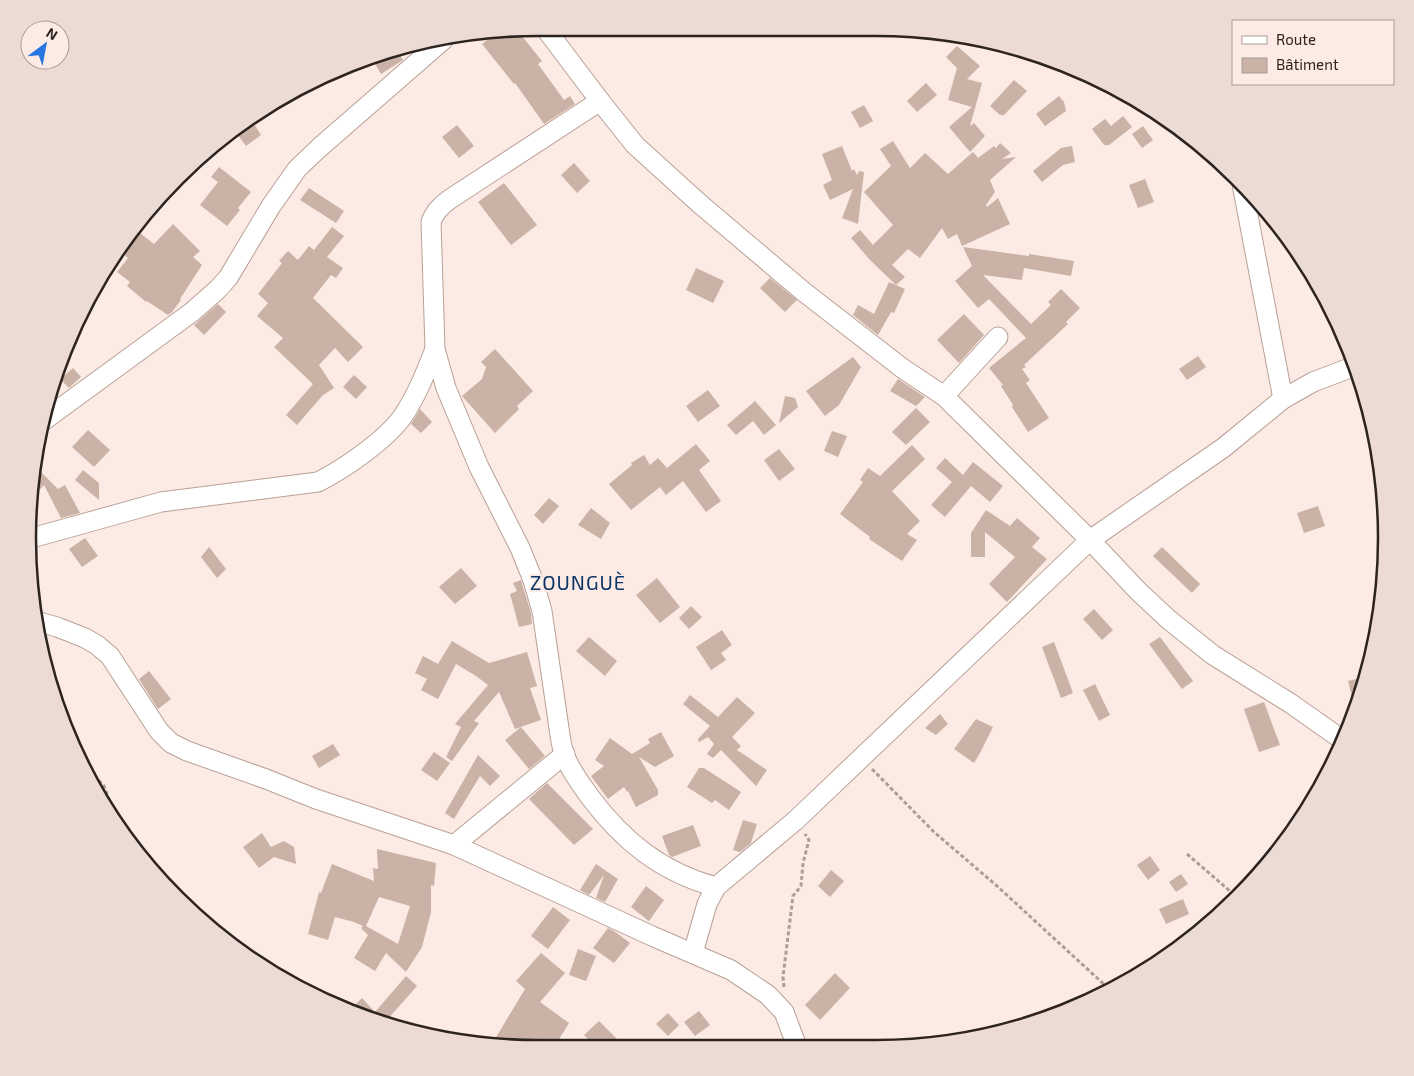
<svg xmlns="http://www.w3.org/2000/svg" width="1414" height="1076" viewBox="0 0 1414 1076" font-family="'Exo 2',sans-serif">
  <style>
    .building { fill: #cbb2a6; fill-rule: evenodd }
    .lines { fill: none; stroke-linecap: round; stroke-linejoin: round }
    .minor-casing { stroke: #b9a095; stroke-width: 21 }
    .path { stroke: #ab9e97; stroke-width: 3; stroke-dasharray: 4 2.5; stroke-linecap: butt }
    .minor { stroke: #fff; stroke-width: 19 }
    .labels { text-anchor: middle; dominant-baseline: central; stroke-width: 4.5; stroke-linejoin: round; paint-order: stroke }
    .quarter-label { font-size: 20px; letter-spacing: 1px; fill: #0d3467; stroke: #fbebe4 }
    .rim { fill: none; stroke: #2d241f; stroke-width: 2.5 }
  </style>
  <rect width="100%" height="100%" fill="#fbebe4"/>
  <g class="building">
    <path d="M517 30 542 61 538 64 564 100 570 96 575 104 544 124 515 83 514 84 482 44 496 33Z"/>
    <path d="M957 46 980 66 967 79 982 83 970 126 974 123 985 136 970 152 949 127 972 107 948 100 957 68 946 57Z"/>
    <path d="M396 49 403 60 381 74 372 59Z"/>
    <path d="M1014 80 1027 91 1004 115H1000L990 106Z"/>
    <path d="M926 83 937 95 917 112 907 101Z"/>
    <path d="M1059 96 1064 102 1066 111 1045 126 1036 114Z"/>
    <path d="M864 105 873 121 860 128 851 112Z"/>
    <path d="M1123 116 1132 127 1109 145H1104L1092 129 1105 119 1111 126Z"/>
    <path d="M254 124 261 135 246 146 238 135Z"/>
    <path d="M457 125 474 146 459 158 442 137Z"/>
    <path d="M1143 126 1153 140 1142 148 1132 134Z"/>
    <path d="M893 141 910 168 925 153 948 174 973 152 978 158 994 146 996 148 1000 143 1011 153 1002 159 1016 157 990 180 995 192 986 205 987 207 998 198 1010 224 962 246 957 234 948 239 942 228 920 258 908 249 892 265 905 277 896 285 905 289 894 313 891 312 878 335 853 315 858 305 874 314 889 282 896 285 870 260 851 238 860 230 873 245 893 225 864 192 891 166 880 149Z"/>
    <path d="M842 146 852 171 854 169 857 175 859 171 864 172 858 224 842 218 853 189 830 200 823 185 832 180 822 154Z"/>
    <path d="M1072 146 1075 162 1063 165 1042 182 1033 171 1061 148Z"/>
    <path d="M574 163 590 181 577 193 561 175Z"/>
    <path d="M219 167 251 192 238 208 240 210 227 226 200 205 218 182 211 177Z"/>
    <path d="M1145 179 1154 202 1138 208 1129 185Z"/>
    <path d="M504 183 537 225 511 245 478 202Z"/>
    <path d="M309 188 344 211 336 223 300 200Z"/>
    <path d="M173 224 200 251 193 257 202 265 180 299 181 300 172 312 168 315 147 301 146 302 127 286 130 282 117 272 128 258 120 251 136 230 154 244Z"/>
    <path d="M332 227 344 236 327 257 343 268 336 278 331 275 313 298 363 347 348 362 335 348 319 365 334 388 323 395 297 425 286 415 313 384 274 347 283 338 257 316 268 303 258 294 282 263 279 261 288 251 298 260 309 246 314 250Z"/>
    <path d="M963 247 1029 256V254L1074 261 1071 276 1024 268 1022 280 983 275 1031 324 1051 305 1048 302 1061 289 1080 308 1066 322 1068 324 1024 365 1026 367 1022 369 1030 380 1026 383 1049 418 1028 432 1012 407 1013 405 1001 386 1003 385 989 368 1026 338 989 299 978 308 955 281 972 266Z"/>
    <path d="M696 268 724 281 713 303 686 290Z"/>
    <path d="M770 278 797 300 785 312 760 288Z"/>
    <path d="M218 304 226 312 204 335 194 325Z"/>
    <path d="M964 314 984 335 959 363 937 340Z"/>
    <path d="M495 349 533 391 517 406 519 409 495 433 462 396 482 379 486 367 481 362Z"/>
    <path d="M1198 356 1206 367 1187 380 1179 369Z"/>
    <path d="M853 357 861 367 839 405 825 416 806 391Z"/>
    <path d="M73 368 81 377 69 388 60 379Z"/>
    <path d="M354 375 367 387 356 399 343 387Z"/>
    <path d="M898 379 925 397 916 406 890 391Z"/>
    <path d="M708 390 720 406 698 422 686 406Z"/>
    <path d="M785 396 795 398 798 407 779 423Z"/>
    <path d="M755 401 776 425 764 435 753 421 736 435 727 425Z"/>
    <path d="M916 408 930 422 906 445 892 432Z"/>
    <path d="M420 409 432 422 421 433 411 424Z"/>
    <path d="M88 430 110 450 94 467 72 447Z"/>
    <path d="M832 431 847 436 838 457 824 451Z"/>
    <path d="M696 444 710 461 699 470 721 501 706 512 683 481 666 495 660 487 631 510 609 484 632 465 631 463 644 455 650 465 658 458 667 468Z"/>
    <path d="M912 445 925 459 892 491 920 521 907 534 917 540 902 561 869 539 870 537 840 514 863 482 860 480 868 468 880 476Z"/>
    <path d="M779 449 795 469 779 481 764 460Z"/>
    <path d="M945 458 963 475 973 462 1003 486 990 502 971 486 945 517 931 505 952 482 936 468Z"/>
    <path d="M37 468 58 489 65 485 80 513 61 518 44 485 33 497Z"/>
    <path d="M83 470 99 483V500L75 480Z"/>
    <path d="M549 498 559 506 543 524 534 515Z"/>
    <path d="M1318 506 1325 526 1304 533 1297 513Z"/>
    <path d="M591 508 610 523 601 539 578 525Z"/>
    <path d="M986 510 1010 526 1017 518 1040 538 1032 547 1047 559 1007 602 989 584 1015 557 985 532V557H971V533Z"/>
    <path d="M85 538 98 556 82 567 69 549Z"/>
    <path d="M209 547 226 569 217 578 201 557Z"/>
    <path d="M1162 547 1200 584 1192 593 1153 556Z"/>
    <path d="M461 568 477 586 455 604 439 587Z"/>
    <path d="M657 578 680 607 660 623 636 595Z"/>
    <path d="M521 580 531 613 532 624 519 627 510 594 517 591 513 583Z"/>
    <path d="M691 606 702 617 689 629 679 618Z"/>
    <path d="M1094 609 1113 630 1102 640 1083 619Z"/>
    <path d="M722 630 732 645 721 653 726 660 711 670 696 647Z"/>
    <path d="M589 637 617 661 605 676 576 651Z"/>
    <path d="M1160 637 1193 681 1182 689 1149 644Z"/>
    <path d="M452 641 489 663 527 652 537 686 530 688 541 720 515 729 499 692 474 721 479 723 452 761 446 757 461 727 455 724 488 685 476 676 456 664 438 699 421 690 427 679 415 673 423 656 438 664Z"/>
    <path d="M1054 642 1073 693 1061 698 1042 647Z"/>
    <path d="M149 671 171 699 158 709 139 679Z"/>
    <path d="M1365 677 1361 689 1355 710 1348 681Z"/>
    <path d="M1095 684 1110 715 1099 721 1083 690Z"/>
    <path d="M690 695 718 717 737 697 755 713 732 737 741 746 737 750 767 770 756 786 721 750 713 758 707 754 714 744 708 737 710 736 699 742 698 739 710 726 683 704Z"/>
    <path d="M1264 702 1280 745 1259 752 1244 709Z"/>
    <path d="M940 714 948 724 936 735 925 728Z"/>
    <path d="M976 719 993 727 980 753 974 763 954 749Z"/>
    <path d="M521 727 545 756 529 769 505 740Z"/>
    <path d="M661 732 674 756 655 767 639 757 658 790V795L636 807 628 791 627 792 624 787 608 799 591 776 604 766 595 760 610 738 632 754 650 743 648 739Z"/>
    <path d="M333 744 340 755 319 768 312 756Z"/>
    <path d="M434 752 450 763 437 781 421 770Z"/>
    <path d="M478 755 500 776 490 786 480 776 454 819 445 813Z"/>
    <path d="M699 768H704L741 792 729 810 715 800 712 803 687 787Z"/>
    <path d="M547 783 593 829 574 845 529 799Z"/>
    <path d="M743 820 757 824 751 843 740 852 733 850Z"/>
    <path d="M693 825 701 846 672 857 669 855 662 836Z"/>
    <path d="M262 833 271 847 284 841 294 847 296 864 274 857 259 868 243 847Z"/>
    <path d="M377 849 436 863 434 886 431 885V912L422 947 406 972 386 953 375 971 354 958 368 935 361 928 363 926 354 922 335 917 328 940 308 934 319 892 321 893 332 864 374 881 373 868 378 869ZM379 897 410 906 398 944 366 926Z"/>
    <path d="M1150 856 1160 870 1148 880 1137 865Z"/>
    <path d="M596 864 618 879 605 902 596 898 604 875 589 895 580 890Z"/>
    <path d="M831 870 844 881 830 897 818 886Z"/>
    <path d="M1181 874 1188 884 1176 892 1169 882Z"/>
    <path d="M646 886 664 900 649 921 631 907Z"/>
    <path d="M1183 899 1189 914 1166 924 1159 909Z"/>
    <path d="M553 907 570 920 548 949 531 936Z"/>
    <path d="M608 928 614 931 630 943 614 963 593 948Z"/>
    <path d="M578 949 596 956 586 981 569 975Z"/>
    <path d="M541 953 565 973 540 1002 569 1023 556 1044H492L525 989 516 981Z"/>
    <path d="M835 973 850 988 820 1020 805 1005Z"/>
    <path d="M406 976 417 986 386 1021 349 1011 362 998 375 1012Z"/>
    <path d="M699 1011 710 1025 695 1036 684 1022Z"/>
    <path d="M668 1013 679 1025 668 1036 656 1024Z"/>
    <path d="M599 1021 622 1044H593L584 1035Z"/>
  </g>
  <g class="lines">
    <defs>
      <g id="minor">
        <path d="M545 28 600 101 635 145 700 204 804 292 902 368 944 396 1090 540 1138 591 1168 619 1213 655 1290 703 1344 741"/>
        <path d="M600 101 450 199C441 206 435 211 431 222L435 349 446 388 479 467 520 548 533 580 542 611 560 735C561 741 562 748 564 754 570 770 580 783 590 797 623 841 661 872 716 887"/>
        <path d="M1242 184 1283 399"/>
        <path d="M944 396 998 337"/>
        <path d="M43 421 192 312 217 290 228 278 271 206 297 169 319 148 443 40"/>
        <path d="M28 539 161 502 318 482C344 469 386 440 403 416 417 395 426 372 435 349"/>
        <path d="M39 622 57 627 85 638 97 645 110 656 159 731 171 743 187 751 266 779 316 799 454 845 652 936 731 970 768 995 784 1012 796 1044"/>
        <path d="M454 845 565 754"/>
        <path d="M693 953 707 904 716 887 796 820 1090 540 1223 448 1283 399 1313 382 1355 366"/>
      </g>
    </defs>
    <use href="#minor" class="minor-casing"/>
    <g class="path">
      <path d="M77 756 104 786 120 830"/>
      <path d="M872 769 934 832 997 886 1108 988"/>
      <path d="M1187 854 1238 898"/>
      <path d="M784 987 783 977 793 896 801 886 803 863 809 840 805 834"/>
    </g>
    <use href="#minor" class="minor"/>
  </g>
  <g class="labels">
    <g class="quarter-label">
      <text x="578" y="582">ZOUNGUÈ</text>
    </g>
  </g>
  <path d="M0 0H1414V1076H0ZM538 36H876A502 502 0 0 1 1378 538V538A502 502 0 0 1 876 1040H538A502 502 0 0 1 36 538V538A502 502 0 0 1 538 36Z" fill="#ebdbd4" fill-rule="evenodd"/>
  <path class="rim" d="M538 36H876A502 502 0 0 1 1378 538V538A502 502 0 0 1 876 1040H538A502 502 0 0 1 36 538V538A502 502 0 0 1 538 36Z"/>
  <rect x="1232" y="20" width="162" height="65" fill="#fbebe4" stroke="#a99b95"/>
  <rect x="1242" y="36" width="25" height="8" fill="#ffffff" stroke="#a99b95"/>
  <text x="1276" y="45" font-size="15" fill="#2d241f">Route</text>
  <rect x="1242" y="58" width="25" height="15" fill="#cbb2a6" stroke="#a99b95"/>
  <text x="1276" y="70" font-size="15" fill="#2d241f">Bâtiment</text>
  <g transform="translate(45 45) rotate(32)"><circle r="24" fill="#fbebe4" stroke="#a99b95"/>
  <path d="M0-4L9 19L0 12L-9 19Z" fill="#2677e2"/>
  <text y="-8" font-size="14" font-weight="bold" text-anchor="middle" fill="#2d241f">N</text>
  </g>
</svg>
